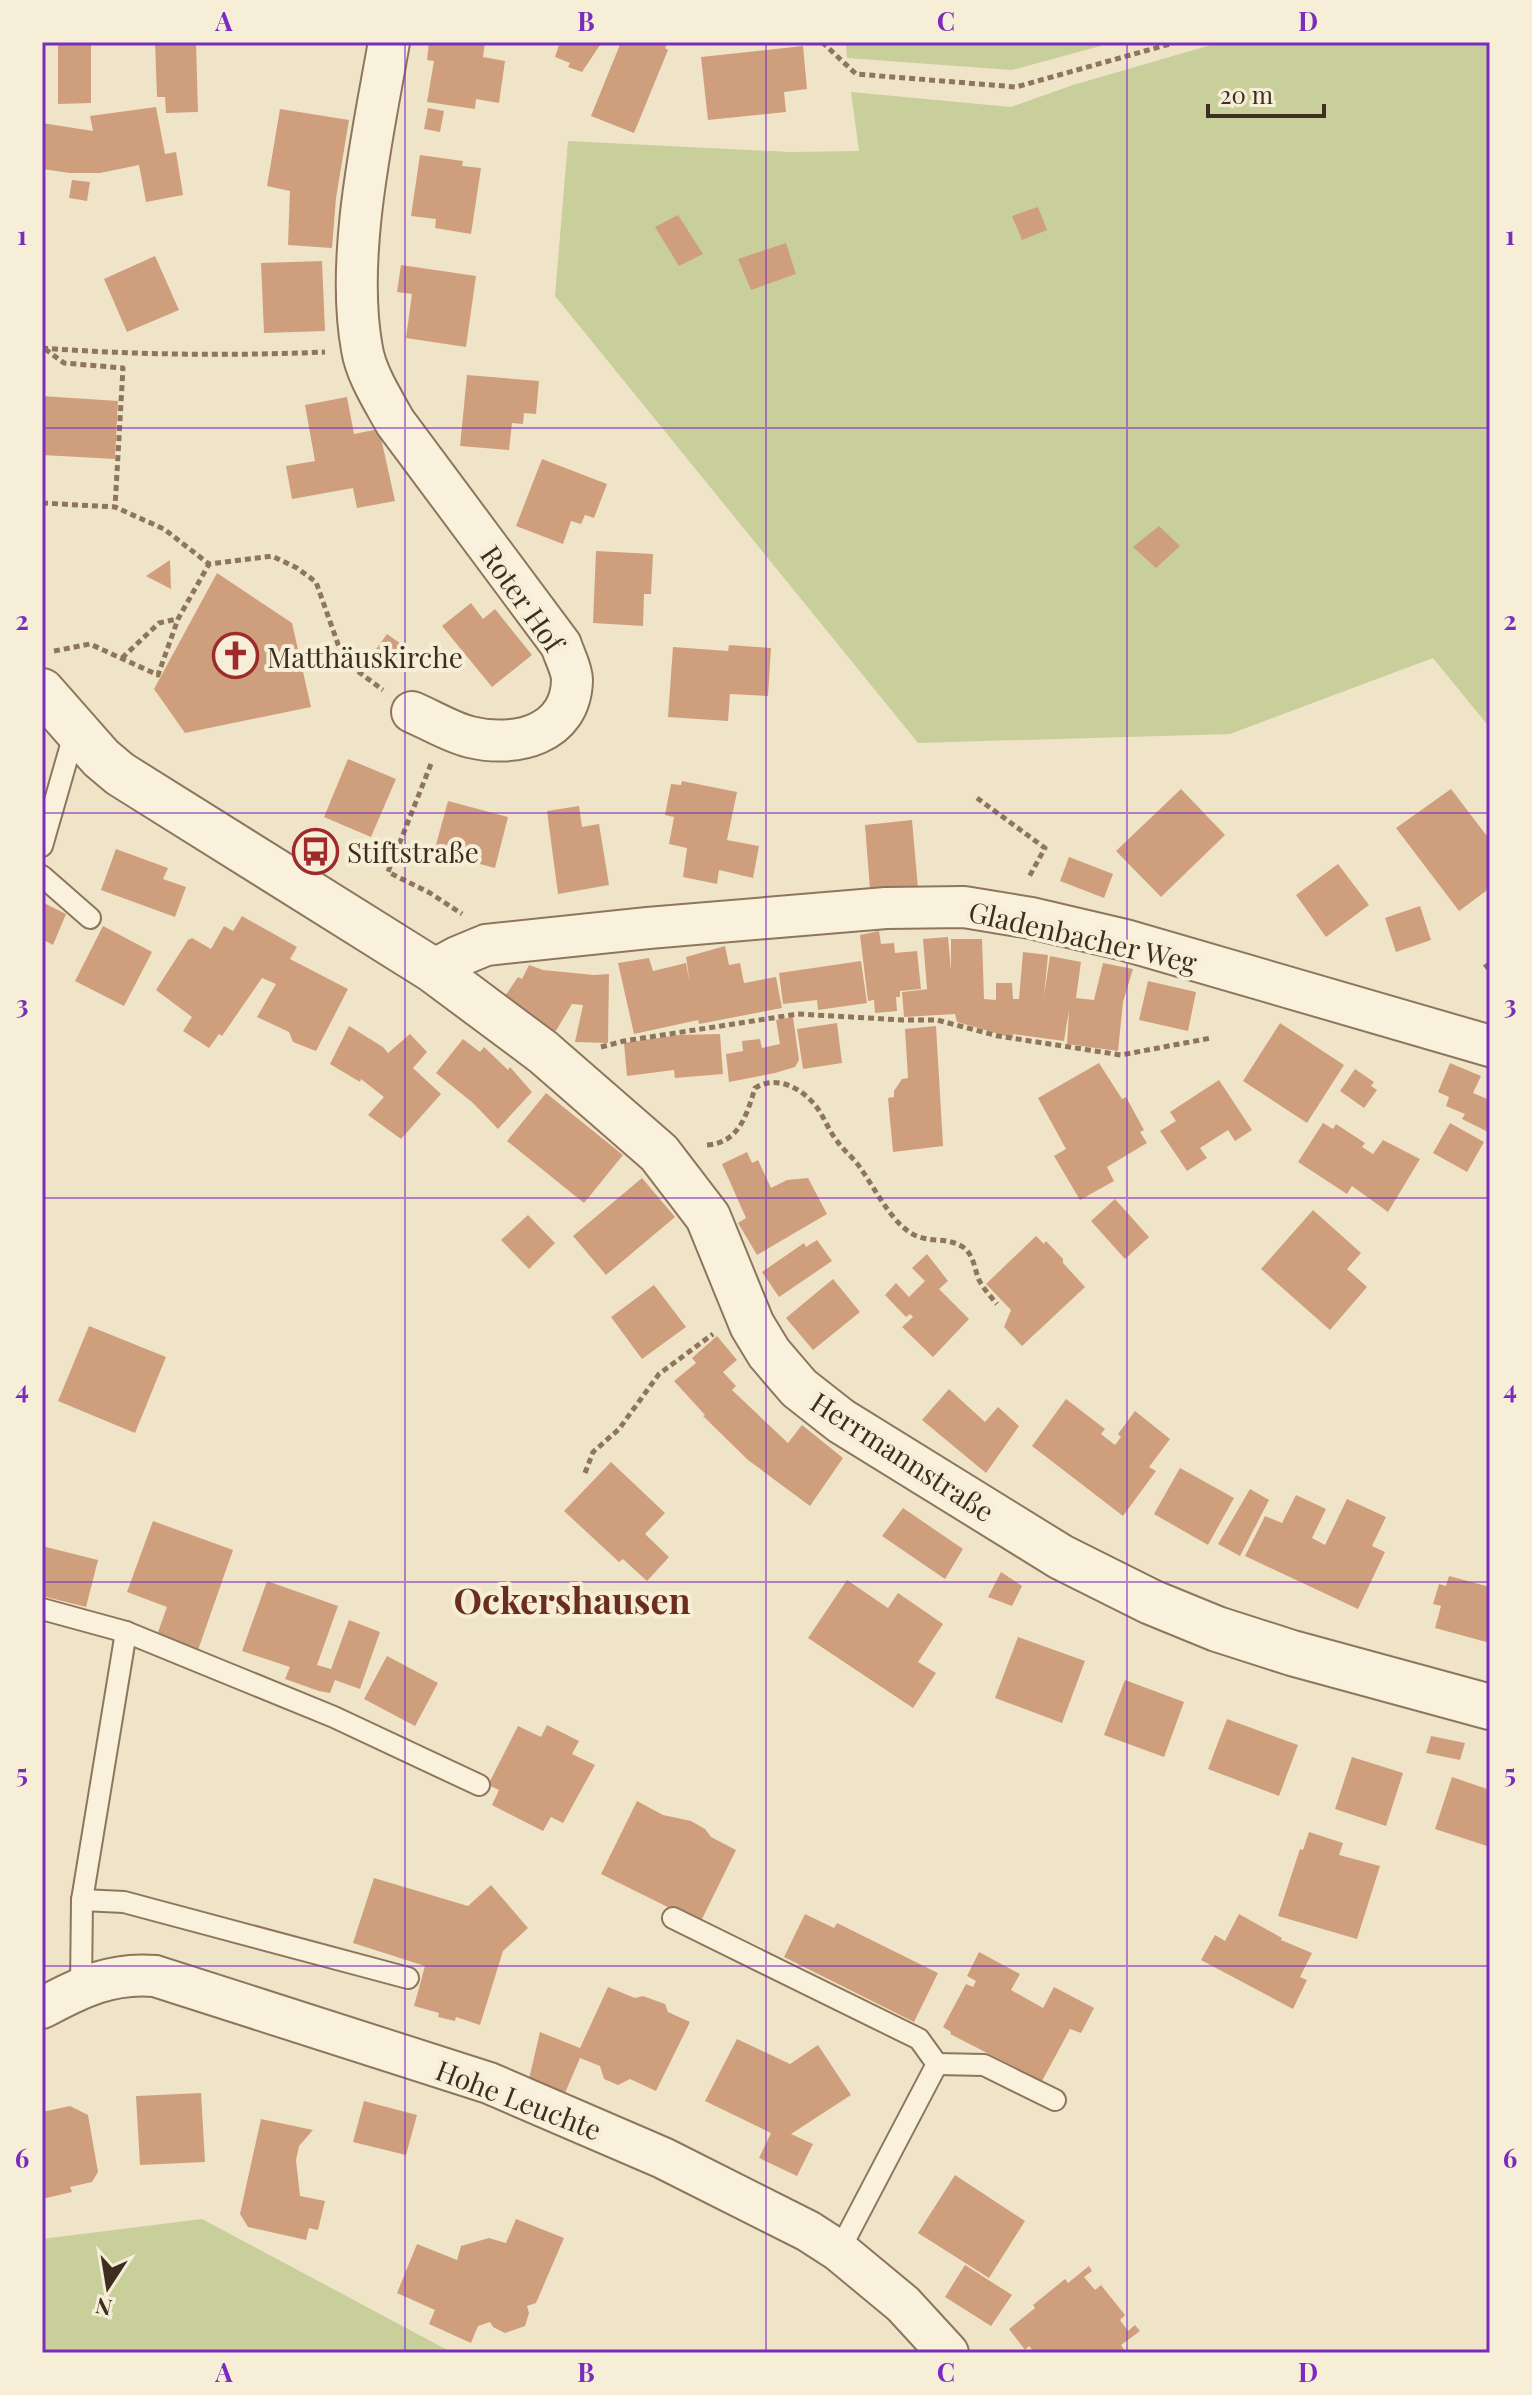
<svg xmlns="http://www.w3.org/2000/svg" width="1532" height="2395" viewBox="0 0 1532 2395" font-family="'Playfair Display',serif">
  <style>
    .green { fill: #c9cf9b }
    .building { fill: #cf9f7d }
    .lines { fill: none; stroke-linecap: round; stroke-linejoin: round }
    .service-casing { stroke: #8d765c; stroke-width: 24 }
    .minor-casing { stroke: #8d765c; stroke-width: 44 }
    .tertiary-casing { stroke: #8d765c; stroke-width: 48 }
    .path { stroke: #8d765c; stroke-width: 5; stroke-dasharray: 6 4; stroke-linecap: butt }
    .service { stroke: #faf1dc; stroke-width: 20 }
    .minor { stroke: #faf1dc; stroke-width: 40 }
    .tertiary { stroke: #faf1dc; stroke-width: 44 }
    .grid { fill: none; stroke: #7b2cbf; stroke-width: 2; stroke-opacity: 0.55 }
    .labels { text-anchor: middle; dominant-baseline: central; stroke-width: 8; stroke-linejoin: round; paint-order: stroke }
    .street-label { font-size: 28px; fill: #3d2e20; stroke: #f7eed8 }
    .poi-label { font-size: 28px; fill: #3d2e20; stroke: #f7eed8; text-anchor: start }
    .district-label { font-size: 36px; font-weight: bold; fill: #6b2e1e; stroke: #f7eed8 }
    .neatline { fill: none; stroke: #7b2cbf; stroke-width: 3 }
    .grid-label { font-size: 26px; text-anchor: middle; font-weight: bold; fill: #7b2cbf }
  </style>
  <rect width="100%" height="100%" fill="#f0e4c8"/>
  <g class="green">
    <path d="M850 42H1115L1012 70 847 58 846 45Z"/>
    <path d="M1221 42H1490V728L1433 658 1230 734 918 743 555 296 568 141 790 152 859 151 851 92 1011 107 1073 85Z"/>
    <path d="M202 2219 453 2353H42V2239Z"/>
  </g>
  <g class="building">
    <path d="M58 42H91V103L58 104Z"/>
    <path d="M155 42H196L198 112 166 113 165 97H157Z"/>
    <path d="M429 42H485L483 57 505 61 499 103 476 99 475 109 427 102 434 61 427 60Z"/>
    <path d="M560 42H602L582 72 568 67 570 63 555 57Z"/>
    <path d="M621 42H668L665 48 668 50 634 133 591 116Z"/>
    <path d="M803 46 807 89 784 92 786 112 708 120 701 57Z"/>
    <path d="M156 107 165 154 176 152 183 195 146 202 139 165 100 173H70L42 169V123L93 131 90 116Z"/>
    <path d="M428 108 444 111 440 132 424 129Z"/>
    <path d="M280 109 349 120 336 198 332 248 288 245 290 191 267 186Z"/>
    <path d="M420 155 463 161 462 166 481 168 471 234 435 228 436 219 411 216Z"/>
    <path d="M72 180 90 182 87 201 69 198Z"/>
    <path d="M1038 207 1047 230 1022 240 1012 216Z"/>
    <path d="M678 215 703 254 679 266 655 227Z"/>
    <path d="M786 243 796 274 751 290 738 259Z"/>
    <path d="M155 256 179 310 127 332 104 279Z"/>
    <path d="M322 261 325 331 264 333 261 263Z"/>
    <path d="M401 265 476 276 466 347 406 338 412 294 397 292Z"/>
    <path d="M467 375 539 381 536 414 524 413 523 424 512 423 509 450 460 446Z"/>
    <path d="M42 396 118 401 115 459 42 455Z"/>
    <path d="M347 397 354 434 379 429 395 501 357 508 353 488 292 499 286 466 315 461 305 405Z"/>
    <path d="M542 459 607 484 594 518 585 515 581 524 571 521 563 544 516 526Z"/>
    <path d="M1159 526 1180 546 1156 568 1133 547Z"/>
    <path d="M596 551 653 554 651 594H644L643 626 593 623Z"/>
    <path d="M170 560 171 589 146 576Z"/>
    <path d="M217 573 292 623 311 707 185 733 154 689Z"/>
    <path d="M471 603 483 619 495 609 532 655 492 687 442 626Z"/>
    <path d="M387 634 414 653 402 672 374 652Z"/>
    <path d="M729 645 771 648 768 696 730 694 728 721 668 717 673 647 728 651Z"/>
    <path d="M348 759 396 779 371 837 324 817Z"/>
    <path d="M682 781 737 792 727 840 759 846 753 878 719 870 717 884 683 877 687 848 669 844 674 817 665 815 671 784 681 785Z"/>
    <path d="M1181 789 1225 835 1161 897 1116 851Z"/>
    <path d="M1451 789 1490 840V888L1459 911 1396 828Z"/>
    <path d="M448 801 508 817 495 868 434 852Z"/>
    <path d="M579 806 582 827 599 824 609 885 558 894 547 811Z"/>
    <path d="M912 820 919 900 871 903 865 825Z"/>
    <path d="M116 849 168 868 163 879 186 887 175 917 101 890Z"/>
    <path d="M1069 857 1113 874 1104 898 1060 881Z"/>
    <path d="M1338 864 1369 905 1326 937 1296 895Z"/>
    <path d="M42 902 66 914 53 945 42 939Z"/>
    <path d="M1420 906 1431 940 1396 952 1385 918Z"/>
    <path d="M242 916 297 947 290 959 348 989 316 1051 293 1042 289 1032 257 1017 276 984 262 978 222 1036 219 1034 209 1048 183 1031 192 1017 156 990 188 940 192 938 211 949 224 926 233 931Z"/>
    <path d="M103 926 152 952 124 1006 75 981Z"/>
    <path d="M879 931 881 944 894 943 895 953 917 951 921 989 900 991V997H896L897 1011 875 1013 874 1000 868 1001 860 935Z"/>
    <path d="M948 937 951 971V939H982L984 999 996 1000V983H1012L1013 999H1019L1023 952 1048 955 1044 996 1050 956 1081 962 1076 998 1094 1000 1103 963 1133 969 1123 1002 1118 1051 1067 1044 1069 1010 1064 1041 1013 1034V1038L957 1022 955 1014 904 1017 902 992 929 989H927L923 939Z"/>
    <path d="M725 946 729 965 740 963 744 983 776 977 782 1008 699 1024 698 1020 634 1034 618 963 649 958 653 971 686 963 690 983 686 957Z"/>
    <path d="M861 961 867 1003 818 1010 817 1000 783 1004 779 973Z"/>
    <path d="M529 965 543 970 594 975 609 974 608 1043 575 1042 583 1005 572 1004 554 1034 503 999 518 977 522 979Z"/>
    <path d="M1148 981 1196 992 1188 1031 1139 1020Z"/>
    <path d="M793 1017 799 1060 795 1067 775 1073 729 1082 726 1054 743 1051 742 1041 760 1039 762 1048 780 1044 776 1020Z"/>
    <path d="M837 1023 842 1063 803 1069 797 1029Z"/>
    <path d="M1280 1023 1344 1065 1307 1123 1243 1081Z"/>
    <path d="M349 1026 383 1047 388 1053 410 1034 427 1052 413 1068 441 1094 401 1139 368 1115 384 1097 361 1079 360 1082 330 1064Z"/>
    <path d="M936 1026 943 1146 893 1152 888 1098 894 1097V1091L902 1079 908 1078 905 1029Z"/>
    <path d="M720 1034 723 1074 675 1078 674 1070 627 1076 624 1043 679 1035Z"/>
    <path d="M463 1039 480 1052 484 1047 508 1070 510 1067 532 1092 498 1129 473 1103 436 1073Z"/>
    <path d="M1099 1063 1122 1099 1126 1097 1144 1130 1140 1132 1147 1143 1107 1167 1114 1181 1080 1200 1054 1156 1066 1149 1038 1098Z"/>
    <path d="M1450 1063 1481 1076 1473 1093 1490 1100V1133L1462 1119 1465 1114 1446 1106 1449 1097 1438 1092Z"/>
    <path d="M1355 1069 1374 1082 1371 1086 1377 1090 1364 1108 1340 1091Z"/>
    <path d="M1219 1080 1252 1130 1235 1141 1228 1130 1200 1148 1207 1158 1187 1171 1160 1131 1176 1121 1170 1112Z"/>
    <path d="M546 1093 623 1155 584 1203 507 1141Z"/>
    <path d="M1323 1123 1333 1129 1336 1124 1365 1143 1362 1147 1373 1154 1383 1140 1420 1159 1388 1212 1352 1186 1347 1194 1298 1162Z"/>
    <path d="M1450 1123 1484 1142 1467 1172 1433 1153Z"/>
    <path d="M747 1152 752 1163 758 1160 771 1188 787 1180 808 1178 827 1214 757 1255 738 1223 746 1218 722 1164Z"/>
    <path d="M642 1178 675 1217 606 1275 573 1236Z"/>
    <path d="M1115 1199 1149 1237 1125 1259 1091 1221Z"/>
    <path d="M1313 1210 1361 1253 1347 1269 1367 1287 1330 1330 1261 1269Z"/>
    <path d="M528 1215 555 1243 529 1269 501 1240Z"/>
    <path d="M1036 1236 1044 1244 1046 1241 1063 1259V1263L1085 1287 1022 1346 1004 1327 1011 1310 986 1284Z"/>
    <path d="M817 1240 832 1261 779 1297 762 1272 804 1243 806 1247Z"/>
    <path d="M927 1254 948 1281 939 1289 969 1319 933 1357 902 1327 913 1317 910 1314 906 1317 885 1295 896 1283 909 1297 925 1281 912 1268Z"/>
    <path d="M833 1279 860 1312 813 1350 786 1318Z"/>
    <path d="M654 1285 686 1327 642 1359 611 1317Z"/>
    <path d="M89 1326 166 1357 135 1433 58 1401Z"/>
    <path d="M717 1336 737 1360 723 1372 736 1386 732 1390 788 1443 802 1425 843 1458 810 1506 748 1460 703 1416 705 1415 674 1381 696 1363 692 1358Z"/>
    <path d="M949 1389 985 1422 998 1407 1019 1426 986 1473 922 1420Z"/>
    <path d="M1066 1399 1105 1429 1101 1434 1115 1445 1121 1437 1118 1434 1135 1411 1170 1439 1149 1467 1156 1471 1123 1516 1032 1446Z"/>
    <path d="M611 1462 665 1513 645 1534 669 1557 647 1581 623 1559 619 1562 564 1511Z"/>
    <path d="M1180 1468 1234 1498 1208 1545 1154 1514Z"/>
    <path d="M1250 1489 1269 1500 1240 1556 1218 1544Z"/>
    <path d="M1296 1495 1326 1509 1312 1538 1325 1545 1347 1499 1386 1517 1372 1546 1385 1552 1358 1609 1245 1556 1265 1516 1282 1523Z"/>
    <path d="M903 1508 963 1549 945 1579 882 1536Z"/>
    <path d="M153 1521 233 1550 198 1650 157 1635 167 1607 127 1592Z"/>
    <path d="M42 1546 98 1560 86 1607 42 1596Z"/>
    <path d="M1001 1572 1022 1586 1012 1606 988 1597Z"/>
    <path d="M1449 1576 1490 1587V1643L1435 1628 1441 1606 1433 1604 1439 1584 1446 1586Z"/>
    <path d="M847 1580 888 1608 898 1593 943 1624 918 1662 936 1673 913 1708 808 1638Z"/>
    <path d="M267 1581 338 1606 317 1665 331 1669 349 1620 380 1632 360 1689 335 1680 330 1693 319 1691 285 1679 290 1667 242 1651Z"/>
    <path d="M1018 1637 1085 1661 1062 1723 995 1698Z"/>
    <path d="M387 1656 438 1683 415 1726 364 1699Z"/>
    <path d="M1125 1680 1184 1702 1164 1757 1104 1735Z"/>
    <path d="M1227 1719 1298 1745 1279 1796 1208 1769Z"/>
    <path d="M547 1725 579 1741 572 1754 595 1765 563 1823 551 1817 543 1831 492 1805 499 1790 488 1785 518 1726 541 1737Z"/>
    <path d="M1431 1736 1465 1743 1460 1760 1426 1753Z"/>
    <path d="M1352 1757 1403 1773 1386 1826 1335 1809Z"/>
    <path d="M1452 1777 1490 1790V1835L1487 1846 1435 1829Z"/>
    <path d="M637 1801 663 1815 691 1821 705 1829 711 1837 736 1850 700 1923 601 1874Z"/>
    <path d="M1309 1832 1343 1843 1339 1855 1380 1866 1357 1939 1278 1916 1300 1849 1303 1850Z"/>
    <path d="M374 1878 468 1906 491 1885 528 1928 503 1951 480 2025 456 2017 455 2021 438 2017 439 2013 414 2006 425 1966 353 1943Z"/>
    <path d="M805 1914 834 1928 837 1923 938 1973 914 2022 784 1957Z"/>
    <path d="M1239 1914 1282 1938 1281 1940 1312 1953 1300 1977 1307 1980 1293 2009 1201 1960 1215 1935 1225 1941Z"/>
    <path d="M979 1952 1020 1974 1011 1990 1043 2008 1054 1987 1094 2008 1081 2033 1070 2029 1042 2081 950 2034 951 2032 943 2027 966 1984 973 1987 976 1981 967 1976Z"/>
    <path d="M608 1987 635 1998 643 1996 665 2004 668 2012 690 2022 656 2091 630 2079 618 2085 604 2079 600 2066 580 2058 565 2093 529 2079 540 2032 580 2048Z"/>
    <path d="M737 2039 790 2064 818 2045 851 2095 791 2134 813 2144 797 2176 759 2158 771 2133 705 2101Z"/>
    <path d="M201 2093 205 2162 140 2165 136 2096Z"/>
    <path d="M364 2101 417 2115 406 2155 353 2142Z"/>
    <path d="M70 2106 88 2115 98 2172 92 2182 70 2187 72 2192 42 2199V2112Z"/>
    <path d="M261 2119 313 2130 299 2146 296 2160 300 2196 325 2201 318 2230 309 2228 306 2240 248 2227 240 2214Z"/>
    <path d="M955 2175 1025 2221 989 2278 918 2233Z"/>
    <path d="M516 2219 564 2238 536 2303 527 2306 529 2313 525 2326 505 2333 493 2327 490 2322 478 2326 471 2343 429 2324 435 2310 397 2293 417 2244 457 2260 461 2246 489 2238 506 2243Z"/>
    <path d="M965 2265 1012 2295 991 2326 945 2297Z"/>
    <path d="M1089 2266 1092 2271 1084 2277 1095 2290 1101 2285 1125 2315 1120 2320 1128 2331 1135 2325 1140 2331 1121 2345 1125 2351 1035 2353 1029 2346 1025 2350 1009 2329 1035 2308 1033 2305 1065 2279 1068 2283Z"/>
  </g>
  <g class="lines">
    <defs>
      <g id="service">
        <path d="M42 846 75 731"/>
        <path d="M42 876 90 918"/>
        <path d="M42 1609 126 1632"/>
        <path d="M82 1900 124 1902 408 1978"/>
        <path d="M673 1918 919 2039 937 2064 839 2251"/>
        <path d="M81 1987 82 1900 126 1632 334 1717 479 1785"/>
        <path d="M937 2064 984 2065 1055 2100"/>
      </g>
      <g id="minor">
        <path d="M389 42C373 134 345 257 362 349 366 374 383 400 395 422L561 645C564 655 572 669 572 680 571 735 515 748 470 737 450 732 431 720 412 712"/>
        <path d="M433 970 457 957 486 945 648 928 886 908 964 907 1031 918 1125 940 1490 1046"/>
        <path d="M42 2008C79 1988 111 1972 155 1976L489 2083 663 2158 808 2231 839 2251 903 2304 948 2353"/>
      </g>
      <path id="tertiary" d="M42 691 101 758 120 774 433 970 543 1052 659 1153 708 1217 752 1325 769 1353 799 1388 841 1421 1061 1557 1151 1602 1217 1629 1292 1653 1490 1707"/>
    </defs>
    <use href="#service" class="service-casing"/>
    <use href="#minor" class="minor-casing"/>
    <use href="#tertiary" class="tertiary-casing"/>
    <g class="path">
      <path d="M822 42 856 74 1016 87 1177 42"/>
      <path d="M42 348C136 355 230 356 325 352"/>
      <path d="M45 349 64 363 123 368 115 507"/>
      <path d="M42 503 115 507 164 529 209 564 272 556 297 568 316 582 344 661 383 690"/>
      <path d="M54 651 90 644 158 675 178 619 209 564"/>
      <path d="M122 658 159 623 177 619"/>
      <path d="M431 764 388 872 430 893 462 914"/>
      <path d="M977 798 1045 848 1029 877"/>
      <path d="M1485 964 1490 971"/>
      <path d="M601 1047 624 1041 798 1014 903 1020H937L998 1036 1121 1055 1211 1038"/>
      <path d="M707 1145C740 1143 747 1113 755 1088 777 1074 804 1089 818 1109 825 1119 829 1131 837 1141 844 1151 855 1159 861 1169 873 1186 882 1204 896 1220 922 1250 941 1233 963 1247 974 1255 974 1268 979 1280 983 1288 991 1297 997 1304"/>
      <path d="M585 1473 593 1452 619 1429 659 1374 713 1334"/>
    </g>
    <use href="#service" class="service"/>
    <use href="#minor" class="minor"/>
    <use href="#tertiary" class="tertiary"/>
  </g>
  <path class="grid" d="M405 42V2353M766 42V2353M1127 42V2353M42 428H1490M42 813H1490M42 1198H1490M42 1582H1490M42 1966H1490"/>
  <defs>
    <symbol id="church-ring" viewBox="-11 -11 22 22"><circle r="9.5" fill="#f7eed8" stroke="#9e2a2b" stroke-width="1.5"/><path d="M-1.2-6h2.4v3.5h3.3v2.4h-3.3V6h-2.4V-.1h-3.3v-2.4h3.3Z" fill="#9e2a2b"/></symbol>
    <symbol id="bus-ring" viewBox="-11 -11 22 22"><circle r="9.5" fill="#f7eed8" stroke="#9e2a2b" stroke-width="1.5"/><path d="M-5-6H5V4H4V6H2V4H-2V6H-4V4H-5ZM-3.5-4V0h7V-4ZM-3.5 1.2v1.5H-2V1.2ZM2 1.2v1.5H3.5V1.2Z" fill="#9e2a2b"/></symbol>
  </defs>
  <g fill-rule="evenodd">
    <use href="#church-ring" x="210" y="630" width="51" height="51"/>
    <use href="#bus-ring" x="290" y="826" width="51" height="51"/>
  </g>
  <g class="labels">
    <g class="street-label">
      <text transform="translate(523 598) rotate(55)">Roter Hof</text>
      <text transform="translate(1083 936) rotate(13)">Gladenbacher Weg</text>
      <text transform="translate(903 1456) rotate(33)">Herrmannstraße</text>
      <text transform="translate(519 2099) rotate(21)">Hohe Leuchte</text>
    </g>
    <g class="poi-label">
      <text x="267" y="656">Matthäuskirche</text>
      <text x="347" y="851">Stiftstraße</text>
    </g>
    <g class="district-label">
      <text x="572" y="1599">Ockershausen</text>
    </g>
  </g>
  <rect width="1532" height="2395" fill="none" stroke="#f7eed8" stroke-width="88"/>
  <g transform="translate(108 2287) rotate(192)" stroke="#f7eed8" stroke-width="6" paint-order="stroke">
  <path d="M0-6L14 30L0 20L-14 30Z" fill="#3d2e20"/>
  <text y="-12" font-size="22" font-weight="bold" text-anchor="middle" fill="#3d2e20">N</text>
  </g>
  <path d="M1208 104v12h116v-12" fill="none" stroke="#3d2e20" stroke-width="4"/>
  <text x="1220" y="104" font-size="24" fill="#3d2e20" stroke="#f7eed8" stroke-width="6" paint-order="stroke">20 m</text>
  <rect x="44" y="44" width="1444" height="2307" class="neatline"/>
  <g class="grid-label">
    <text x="224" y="31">A</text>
    <text x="586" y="31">B</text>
    <text x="946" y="31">C</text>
    <text x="1308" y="31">D</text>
    <text x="22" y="245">1</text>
    <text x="1510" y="245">1</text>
    <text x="22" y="630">2</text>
    <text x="1510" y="630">2</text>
    <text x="22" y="1014">3</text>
    <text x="1510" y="1014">3</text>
    <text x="22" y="1399">4</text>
    <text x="1510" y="1399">4</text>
    <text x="22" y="1783">5</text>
    <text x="1510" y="1783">5</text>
    <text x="22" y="2168">6</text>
    <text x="1510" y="2168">6</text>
    <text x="224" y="2382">A</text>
    <text x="586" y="2382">B</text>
    <text x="946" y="2382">C</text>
    <text x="1308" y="2382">D</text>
  </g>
</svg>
